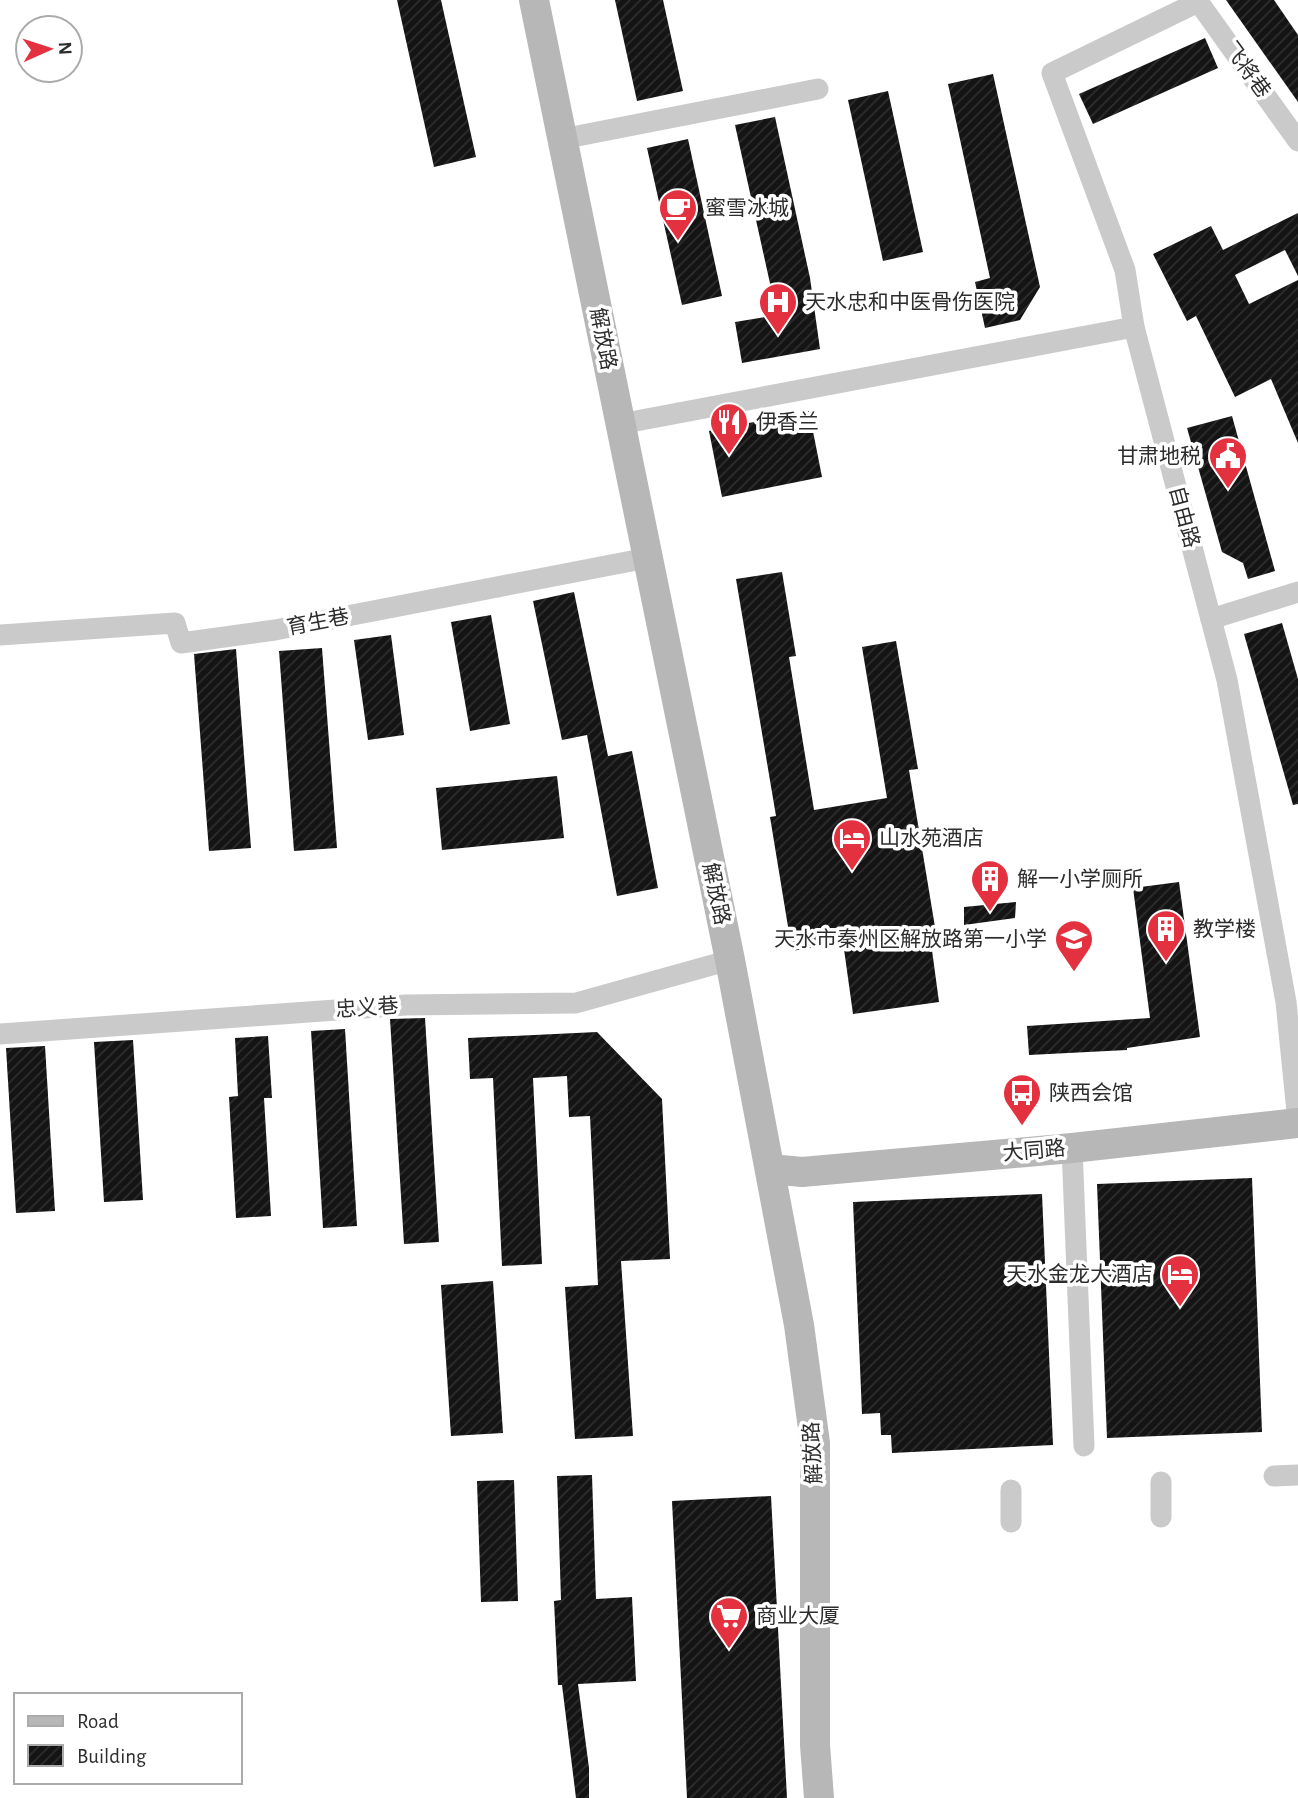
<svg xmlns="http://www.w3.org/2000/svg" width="1298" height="1798" viewBox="0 0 1298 1798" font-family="'Alegreya Sans','Noto Sans SC',sans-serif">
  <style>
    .building { fill: url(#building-hatch) }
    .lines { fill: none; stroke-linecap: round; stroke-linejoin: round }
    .street { stroke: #cacaca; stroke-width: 21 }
    .secondary { stroke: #b7b7b7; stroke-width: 30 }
    .labels { text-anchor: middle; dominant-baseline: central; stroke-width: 7; stroke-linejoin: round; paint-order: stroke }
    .street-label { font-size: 21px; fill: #2d2d2d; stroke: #fff }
    .poi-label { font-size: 21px; fill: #2d2d2d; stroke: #fff; text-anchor: start }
  </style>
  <defs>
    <pattern id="building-hatch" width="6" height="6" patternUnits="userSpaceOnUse" patternTransform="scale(1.75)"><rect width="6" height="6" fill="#141414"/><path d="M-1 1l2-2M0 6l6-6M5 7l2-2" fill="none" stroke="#2e2e2e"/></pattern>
  </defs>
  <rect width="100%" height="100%" fill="#fff"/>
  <g class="building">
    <path d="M397 0H441L476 157 434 167Z"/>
    <path d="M615 0H663L683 91 637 101Z"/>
    <path d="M1226 0H1274L1298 35V102Z"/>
    <path d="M1205 38 1218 68 1093 124 1079 94Z"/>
    <path d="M993 74 1040 287 1020 320 985 328 975 282 990 278 948 84Z"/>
    <path d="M888 91 923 252 883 261 848 100Z"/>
    <path d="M775 117 810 278 820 349 742 363 735 322 777 315 735 125Z"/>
    <path d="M688 139 722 296 682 305 647 148Z"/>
    <path d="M1298 213V276L1285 250 1235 275 1249 304 1298 280V443L1271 379 1235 397 1196 316 1187 321 1153 254 1211 226 1223 250Z"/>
    <path d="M809 411 822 477 722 497 709 431Z"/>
    <path d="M1232 416 1275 571 1248 579 1243 563 1222 552 1187 428Z"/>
    <path d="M782 572 796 656 789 657 814 810 887 798 862 647 896 641 918 769 909 770 935 927 929 928 939 1002 853 1014 843 942 792 951 770 817 776 816 736 579Z"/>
    <path d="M574 592 608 756 632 751 658 888 617 896 587 735 562 740 533 601Z"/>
    <path d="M491 615 510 724 470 731 451 622Z"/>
    <path d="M1282 623 1298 679V804L1293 805 1244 634Z"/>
    <path d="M391 635 404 735 368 740 354 640Z"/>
    <path d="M322 648 337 848 294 851 279 651Z"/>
    <path d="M236 649 251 848 209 851 194 654Z"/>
    <path d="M557 776 564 838 442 850 436 788Z"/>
    <path d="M1179 882 1200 1037 1127 1048V1050L1029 1055 1027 1026 1150 1018 1133 888Z"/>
    <path d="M1016 902 1015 918 964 925V907Z"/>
    <path d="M425 1018 439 1242 404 1244 390 1019Z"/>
    <path d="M345 1029 357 1226 323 1228 311 1031Z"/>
    <path d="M597 1032 662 1099 670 1259 621 1261 633 1436 575 1439 565 1287 598 1285 590 1116 569 1117 567 1076 533 1078 542 1264 502 1266 493 1078 470 1079 468 1038Z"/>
    <path d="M268 1036 272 1098H264L271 1216 236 1218 229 1097 238 1096 235 1038Z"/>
    <path d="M133 1040 143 1200 104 1202 94 1042Z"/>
    <path d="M45 1046 55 1211 16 1213 6 1048Z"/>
    <path d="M1252 1178 1262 1432 1107 1438 1097 1184Z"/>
    <path d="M1042 1194 1053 1445 892 1453 891 1435H881L880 1413 862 1414 853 1202Z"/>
    <path d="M493 1281 503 1433 451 1436 441 1285Z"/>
    <path d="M592 1475 596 1599 632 1597 636 1681 578 1684 589 1768V1798H576L562 1685H558L554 1601 561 1600 557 1476Z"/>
    <path d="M514 1480 518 1601 481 1602 477 1481Z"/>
    <path d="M771 1496 787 1798H687L672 1501Z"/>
  </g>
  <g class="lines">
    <g class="street">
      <path d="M1197 0 1298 141"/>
      <path d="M1198 2 1052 73 1125 270 1134 327 1227 680 1286 1002 1298 1122"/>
      <path d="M562 139 818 89"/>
      <path d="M620 424 1134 327"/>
      <path d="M1211 619 1298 592"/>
      <path d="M0 635 175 623 181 643 275 630 647 558"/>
      <path d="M0 1034 406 1005 576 1003 730 960"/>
      <path d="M1072 1148 1084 1446"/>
      <path d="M1274 1476 1298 1475"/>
      <path d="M1161 1482V1517"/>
      <path d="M1011 1522V1490"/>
    </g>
    <g class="secondary">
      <path d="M534 0 730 960 799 1325 815 1443V1745L819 1798"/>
      <path d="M770 1169 802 1172 1072 1148 1298 1123"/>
    </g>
  </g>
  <defs>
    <symbol id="cafe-pin" viewBox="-11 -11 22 30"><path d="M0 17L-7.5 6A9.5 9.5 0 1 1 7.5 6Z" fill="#e33140" stroke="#fff"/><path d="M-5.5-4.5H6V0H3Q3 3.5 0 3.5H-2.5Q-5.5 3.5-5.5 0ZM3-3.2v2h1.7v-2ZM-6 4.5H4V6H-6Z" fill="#fff"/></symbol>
    <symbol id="hospital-pin" viewBox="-11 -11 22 30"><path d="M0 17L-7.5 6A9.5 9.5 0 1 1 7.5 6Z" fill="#e33140" stroke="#fff"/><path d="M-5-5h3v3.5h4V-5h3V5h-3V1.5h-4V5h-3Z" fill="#fff"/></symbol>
    <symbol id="restaurant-pin" viewBox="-11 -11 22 30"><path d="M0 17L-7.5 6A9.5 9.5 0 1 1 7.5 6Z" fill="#e33140" stroke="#fff"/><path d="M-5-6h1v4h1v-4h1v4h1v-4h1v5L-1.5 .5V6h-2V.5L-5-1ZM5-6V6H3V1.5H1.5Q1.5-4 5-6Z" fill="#fff"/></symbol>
    <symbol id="civic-pin" viewBox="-11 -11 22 30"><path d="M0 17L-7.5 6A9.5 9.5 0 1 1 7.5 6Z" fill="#e33140" stroke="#fff"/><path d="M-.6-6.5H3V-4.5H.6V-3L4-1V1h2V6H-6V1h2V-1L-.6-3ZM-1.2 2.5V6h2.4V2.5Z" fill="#fff"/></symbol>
    <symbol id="hotel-pin" viewBox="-11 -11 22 30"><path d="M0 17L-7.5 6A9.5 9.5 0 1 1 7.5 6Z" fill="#e33140" stroke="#fff"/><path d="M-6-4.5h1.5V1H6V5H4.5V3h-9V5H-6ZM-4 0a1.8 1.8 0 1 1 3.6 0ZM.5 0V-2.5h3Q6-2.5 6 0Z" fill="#fff"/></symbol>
    <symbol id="building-pin" viewBox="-11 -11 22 30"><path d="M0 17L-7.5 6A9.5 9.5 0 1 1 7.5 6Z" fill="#e33140" stroke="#fff"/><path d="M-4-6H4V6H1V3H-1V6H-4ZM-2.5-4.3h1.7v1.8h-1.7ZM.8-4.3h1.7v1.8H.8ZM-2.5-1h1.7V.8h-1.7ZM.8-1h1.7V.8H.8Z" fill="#fff"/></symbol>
    <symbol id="school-pin" viewBox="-11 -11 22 30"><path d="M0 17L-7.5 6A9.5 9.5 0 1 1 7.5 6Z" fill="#e33140" stroke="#fff"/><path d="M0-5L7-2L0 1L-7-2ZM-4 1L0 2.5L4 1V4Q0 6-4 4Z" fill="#fff"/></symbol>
    <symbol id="bus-pin" viewBox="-11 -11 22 30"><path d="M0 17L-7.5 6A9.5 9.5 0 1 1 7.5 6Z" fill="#e33140" stroke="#fff"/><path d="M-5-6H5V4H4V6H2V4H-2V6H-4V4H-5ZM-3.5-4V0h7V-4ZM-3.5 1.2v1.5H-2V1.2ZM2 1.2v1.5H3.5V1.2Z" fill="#fff"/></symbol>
    <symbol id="supermarket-pin" viewBox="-11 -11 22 30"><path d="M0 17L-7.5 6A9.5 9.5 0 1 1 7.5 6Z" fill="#e33140" stroke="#fff"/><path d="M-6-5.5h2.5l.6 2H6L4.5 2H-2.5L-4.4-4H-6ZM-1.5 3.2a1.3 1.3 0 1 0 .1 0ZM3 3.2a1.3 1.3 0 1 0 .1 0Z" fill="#fff"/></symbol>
  </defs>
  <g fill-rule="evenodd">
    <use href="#cafe-pin" x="656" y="186" width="44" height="60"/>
    <use href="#hospital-pin" x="756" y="280" width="44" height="60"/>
    <use href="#restaurant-pin" x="707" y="400" width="44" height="60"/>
    <use href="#civic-pin" x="1206" y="434" width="44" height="60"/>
    <use href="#hotel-pin" x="830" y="816" width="44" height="60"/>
    <use href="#building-pin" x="968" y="857" width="44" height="60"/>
    <use href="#building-pin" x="1144" y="907" width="44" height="60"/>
    <use href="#school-pin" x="1052" y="917" width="44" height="60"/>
    <use href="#bus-pin" x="1000" y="1071" width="44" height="60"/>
    <use href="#hotel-pin" x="1158" y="1252" width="44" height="60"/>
    <use href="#supermarket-pin" x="707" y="1594" width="44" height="60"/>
  </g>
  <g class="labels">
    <g class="street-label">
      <text transform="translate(1247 70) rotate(54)">飞将巷</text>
      <text transform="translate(603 339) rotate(79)">解放路</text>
      <text transform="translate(1184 517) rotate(75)">自由路</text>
      <text transform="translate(318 622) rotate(-11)">育生巷</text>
      <text transform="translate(716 894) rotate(78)">解放路</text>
      <text transform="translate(367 1008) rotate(-4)">忠义巷</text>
      <text transform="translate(1034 1151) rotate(-5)">大同路</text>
      <text transform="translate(813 1453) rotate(-93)">解放路</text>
    </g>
    <g class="poi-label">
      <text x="705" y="208">蜜雪冰城</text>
      <text x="805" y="302">天水忠和中医骨伤医院</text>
      <text x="756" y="422">伊香兰</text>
      <text x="1201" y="456" text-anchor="end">甘肃地税</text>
      <text x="879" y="838">山水苑酒店</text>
      <text x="1017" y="879">解一小学厕所</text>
      <text x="1193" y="929">教学楼</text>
      <text x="1047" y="939" text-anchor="end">天水市秦州区解放路第一小学</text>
      <text x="1049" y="1093">陕西会馆</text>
      <text x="1153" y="1274" text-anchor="end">天水金龙大酒店</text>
      <text x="756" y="1616">商业大厦</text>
    </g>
  </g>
  <rect x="14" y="1693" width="228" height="91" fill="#ffffff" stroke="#ababab" stroke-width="2"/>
  <rect x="28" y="1716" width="35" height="10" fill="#b7b7b7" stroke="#ababab" stroke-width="2"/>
  <text x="77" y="1728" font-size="21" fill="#2d2d2d">Road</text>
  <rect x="28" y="1745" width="35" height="21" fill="url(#building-hatch)" stroke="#ababab" stroke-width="2"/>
  <text x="77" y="1763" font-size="21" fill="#2d2d2d">Building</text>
  <g transform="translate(49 49) rotate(87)"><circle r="33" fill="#ffffff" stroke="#ababab" stroke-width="2"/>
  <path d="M0-5L12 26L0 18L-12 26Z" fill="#e33140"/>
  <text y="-10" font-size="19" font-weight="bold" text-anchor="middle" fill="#2d2d2d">N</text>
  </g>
</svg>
